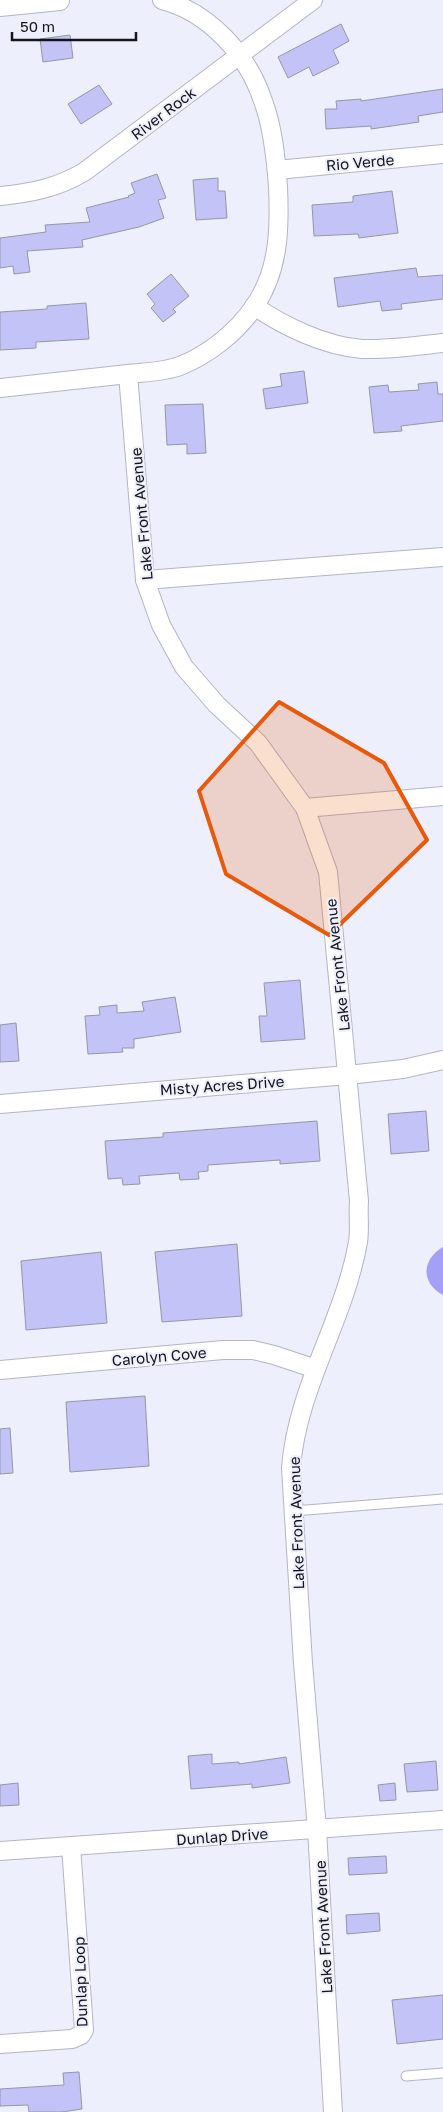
<svg xmlns="http://www.w3.org/2000/svg" width="443" height="2112" viewBox="0 0 443 2112" font-family="'Golos Text',sans-serif">
  <style>
    .water { fill: #a4a0f5 }
    .building { fill: #c3c3f7; stroke: #9696a5 }
    .lines { fill: none; stroke-linecap: round; stroke-linejoin: round }
    .lane-casing { stroke: #b4b4c4; stroke-width: 11 }
    .street-casing { stroke: #b4b4c4; stroke-width: 20 }
    .lane { stroke: #fff; stroke-width: 9 }
    .street { stroke: #fff; stroke-width: 18 }
    .marked { fill: #e8590c; fill-opacity: 0.2; stroke: #e8590c; stroke-width: 4; stroke-linejoin: round }
    .labels { text-anchor: middle; dominant-baseline: central; stroke-width: 4; stroke-linejoin: round; paint-order: stroke }
    .street-label { font-size: 15px; fill: #14141a; stroke: #eeeffc }
  </style>
  <rect width="100%" height="100%" fill="#eeeffc"/>
  <path class="water" d="M443 1247V1295C421 1283 421 1260 443 1247Z"/>
  <g class="building">
    <path d="M341 24 349 41 333 50 339 63 313 76 309 67 288 78 278 57Z"/>
    <path d="M70 35 73 58 43 62 40 39Z"/>
    <path d="M99 85 112 104 81 124 68 104Z"/>
    <path d="M443 89V112L418 116 419 122 371 129V126L326 129 325 109H337L336 101 361 99V101Z"/>
    <path d="M157 174 166 198 158 200 164 218 139 227 82 240 83 247 27 251 30 272 14 274 13 266 0 268V238L46 232 45 225 90 222 86 208 129 197 128 196 135 193 131 183Z"/>
    <path d="M218 178V191H225L227 218 196 220 193 180Z"/>
    <path d="M392 191 398 233 359 238 358 234 314 236 312 205 353 202V196Z"/>
    <path d="M416 268 418 277 443 275V299L401 304 402 309 382 311 380 301 338 307 334 278Z"/>
    <path d="M171 274 189 296 173 309 176 312 163 322 151 308 155 304 147 294Z"/>
    <path d="M86 303 89 339 36 342V348L0 350V312L47 309V306Z"/>
    <path d="M304 371 308 403 266 409 263 389 282 386 280 374Z"/>
    <path d="M437 382 438 394H443V421L401 426 402 431 374 433 369 387 388 385 389 392 419 390 418 384Z"/>
    <path d="M203 404 206 453 187 454V444L167 445 165 405Z"/>
    <path d="M300 980 305 1039 261 1042 259 1016H267L264 983Z"/>
    <path d="M175 997 181 1032 134 1039V1048H122L123 1052 88 1054 85 1016 100 1015 99 1007 117 1005V1013L144 1011 142 1002Z"/>
    <path d="M16 1023 19 1061 0 1062V1025Z"/>
    <path d="M426 1111 429 1151 391 1154 388 1114Z"/>
    <path d="M317 1121 320 1161 280 1164V1160L208 1165V1171L198 1172 199 1179 180 1180 179 1173 139 1176 140 1184 123 1185 122 1178 108 1179 105 1141 163 1137V1133Z"/>
    <path d="M237 1244 242 1316 162 1322 155 1252Z"/>
    <path d="M101 1252 107 1323 26 1330 21 1261Z"/>
    <path d="M145 1396 149 1466 70 1472 66 1402Z"/>
    <path d="M10 1428 13 1473 0 1474V1429Z"/>
    <path d="M212 1754V1764L239 1762V1764L286 1757 290 1783 252 1788V1784L191 1789 188 1756Z"/>
    <path d="M436 1761 438 1790 407 1792 404 1764Z"/>
    <path d="M18 1783 19 1805 0 1806V1785Z"/>
    <path d="M395 1783 396 1800 380 1801 378 1785Z"/>
    <path d="M386 1856 387 1873 349 1875 348 1858Z"/>
    <path d="M379 1913 380 1931 347 1934 346 1915Z"/>
    <path d="M443 1995V2039L397 2044 392 2000Z"/>
    <path d="M79 2072 82 2109 62 2112H29L28 2105 0 2106V2089L64 2085 63 2073Z"/>
  </g>
  <g class="lines">
    <defs>
      <g id="lane">
        <path d="M294 1511 443 1499"/>
        <path d="M406 2076 443 2073"/>
      </g>
      <g id="street">
        <path d="M162 0C209 12 248 55 263 101 273 127 276 159 278 187 280 229 279 271 254 307 237 332 208 355 180 366 164 372 145 372 128 374L145 580 161 625 184 667 217 705 258 743 305 808 328 872 359 1201C358 1214 360 1229 358 1242 344 1321 297 1388 291 1468L303 1663 317 1829 333 2112"/>
        <path d="M0 7 60 1"/>
        <path d="M277 170 443 154"/>
        <path d="M0 196C31 193 57 188 84 172L313 0"/>
        <path d="M254 306C285 327 325 346 362 349 389 350 416 346 443 343"/>
        <path d="M0 388 128 374"/>
        <path d="M145 580 443 557"/>
        <path d="M305 808 443 796"/>
        <path d="M0 1104 348 1075 403 1069 443 1060"/>
        <path d="M0 1370 223 1350H253L274 1355 316 1369"/>
        <path d="M0 1851 443 1820"/>
        <path d="M0 2044 72 2039 81 2035 84 2030 71 1846"/>
      </g>
    </defs>
    <use href="#lane" class="lane-casing"/>
    <use href="#street" class="street-casing"/>
    <use href="#lane" class="lane"/>
    <use href="#street" class="street"/>
  </g>
  <path class="marked" d="M279 702 384 763 427 840 329 935 226 874 199 791Z"/>
  <g class="labels">
    <g class="street-label">
      <text transform="translate(163 113) rotate(-37)">River Rock</text>
      <text transform="translate(360 162) rotate(-5)">Rio Verde</text>
      <text transform="translate(141 514) rotate(-95)">Lake Front Avenue</text>
      <text transform="translate(337 965) rotate(-96)">Lake Front Avenue</text>
      <text transform="translate(222 1085) rotate(-4)">Misty Acres Drive</text>
      <text transform="translate(159 1356) rotate(-5)">Carolyn Cove</text>
      <text transform="translate(296 1523) rotate(-92)">Lake Front Avenue</text>
      <text transform="translate(222 1836) rotate(-4)">Dunlap Drive</text>
      <text transform="translate(323 1927) rotate(-93)">Lake Front Avenue</text>
      <text transform="translate(80 1982) rotate(-92)">Dunlap Loop</text>
    </g>
  </g>
  <path d="M12 32v8h124v-8" fill="none" stroke="#14141a" stroke-width="2.5"/>
  <text x="20" y="32" font-size="15" fill="#14141a" stroke="#eeeffc" stroke-width="4" paint-order="stroke">50 m</text>
</svg>
